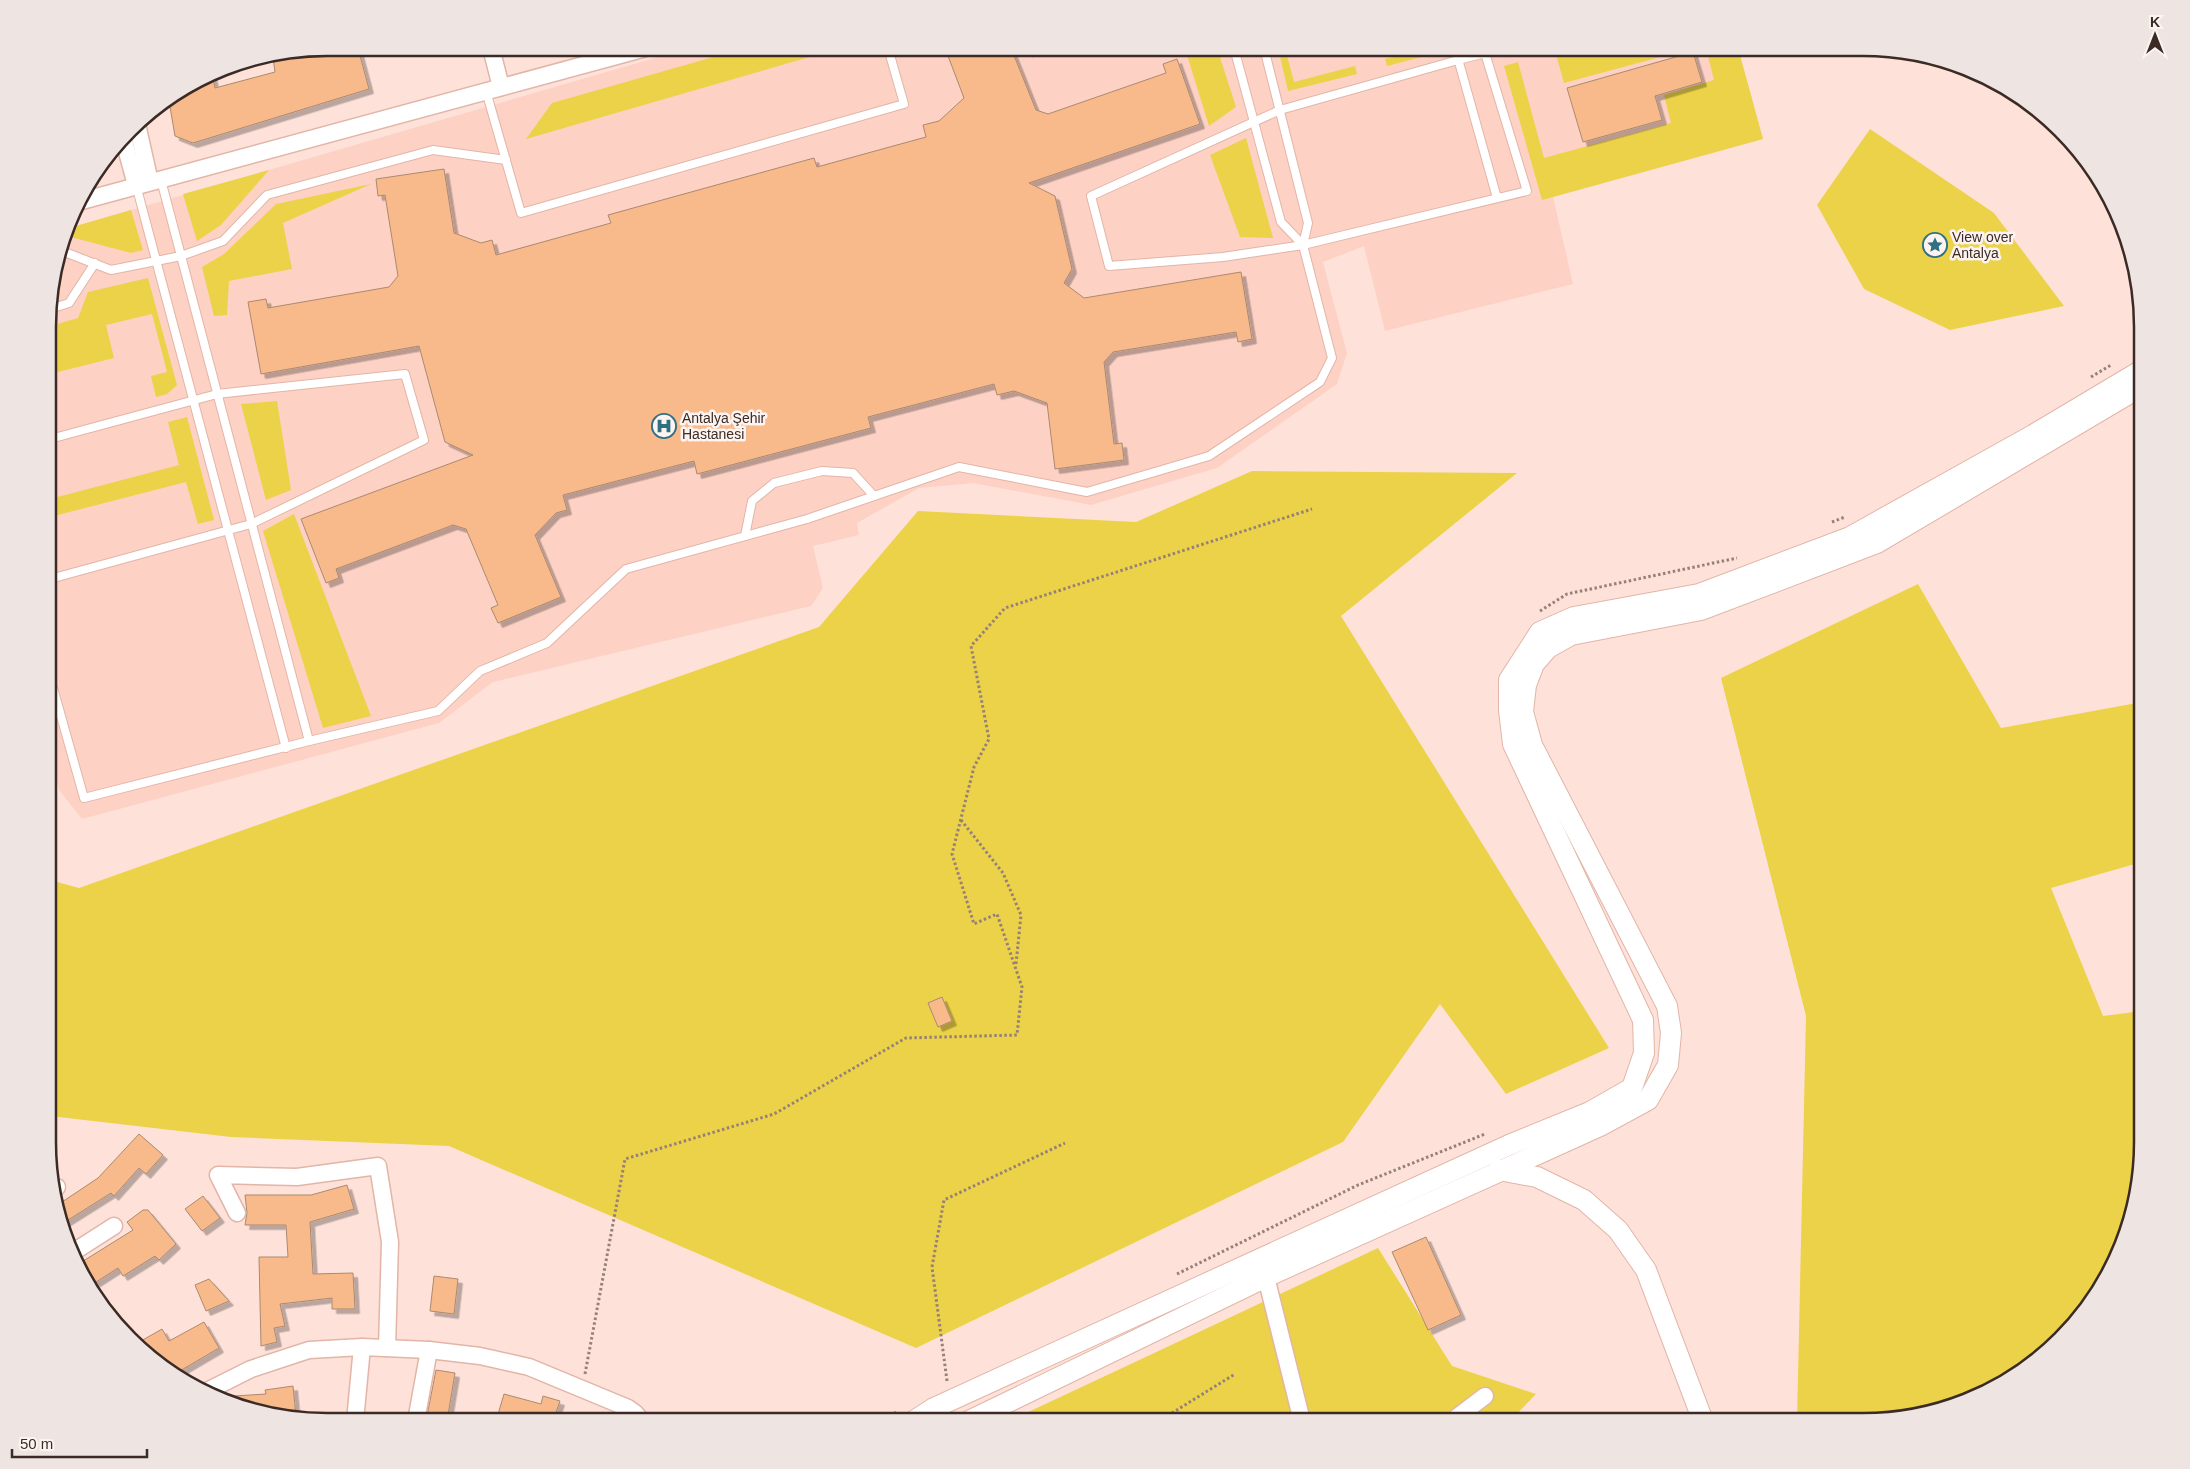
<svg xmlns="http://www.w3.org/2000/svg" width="2190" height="1469" viewBox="0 0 2190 1469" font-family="Helvetica,sans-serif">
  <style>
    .built { fill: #fdd1c4 }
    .green { fill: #ecd249 }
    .building { fill: #f8ba8b; stroke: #ab896f; filter: url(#shadow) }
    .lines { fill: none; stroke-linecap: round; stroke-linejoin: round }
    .service-casing { stroke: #e2b5a7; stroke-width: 10 }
    .minor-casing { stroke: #e2b5a7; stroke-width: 19 }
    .tertiary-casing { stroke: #e2b5a7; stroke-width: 22 }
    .path { stroke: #968078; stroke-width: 3; stroke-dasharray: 2.5 2.5; stroke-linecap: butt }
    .service { stroke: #fff; stroke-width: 8 }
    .minor { stroke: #fff; stroke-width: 16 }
    .tertiary { stroke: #fff; stroke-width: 20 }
    .labels { text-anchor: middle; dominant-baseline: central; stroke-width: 5; stroke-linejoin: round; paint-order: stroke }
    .poi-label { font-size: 14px; fill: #3c2b25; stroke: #fdf4f1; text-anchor: start }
    .rim { fill: none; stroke: #3c2b25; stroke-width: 2.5 }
  </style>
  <defs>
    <filter id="shadow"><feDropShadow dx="4.5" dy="4.5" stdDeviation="0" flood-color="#0004"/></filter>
  </defs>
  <rect width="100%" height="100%" fill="#fee2d9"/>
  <path class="built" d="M689 48H1738L1763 139 1553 197 1573 284 1385 331 1364 246 1323 262 1347 353 1337 384 1217 468 1091 505 973 483 919 488 857 523 859 535 813 546 823 588 811 606 493 682 439 723 82 819 59 790 50 749V291L69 228Z"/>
  <g class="green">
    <path d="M745 48H841L526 139 552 103Z"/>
    <path d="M1029 48H1060L1061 50 1032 58Z"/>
    <path d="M1212 48H1217L1236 107 1209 126 1187 55Z"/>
    <path d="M1278 48H1285L1294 82 1355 66 1357 74 1288 91Z"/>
    <path d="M1430 48H1447L1448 50 1387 66 1385 59Z"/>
    <path d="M1567 48H1694L1564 83 1555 51Z"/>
    <path d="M1706 48H1738L1763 139 1542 200 1504 66 1518 62 1544 158 1671 123 1664 95 1714 80Z"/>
    <path d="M1870 129 1994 213 2064 306 1950 330 1864 289 1817 205Z"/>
    <path d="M1246 138 1273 238 1240 237 1210 155Z"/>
    <path d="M269 170 221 225 197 241 183 194Z"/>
    <path d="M371 184 283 223 292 269 229 281 227 315 214 316 202 267 224 254 276 204Z"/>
    <path d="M131 210 143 250 131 253 67 236 69 228Z"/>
    <path d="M148 278 177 385 167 394 156 397 151 376 167 372 152 314 106 325 114 358 50 374V326L78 318 88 292Z"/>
    <path d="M277 401 291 490 266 500 241 404Z"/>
    <path d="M187 417 214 520 198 524 186 482 50 517V499L179 465 168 422Z"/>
    <path d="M1252 471 1517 473 1341 616 1609 1048 1506 1094 1440 1004 1343 1142 916 1348 449 1146 231 1137 50 1116V880L79 888 819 627 918 511 1136 522Z"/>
    <path d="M294 514 371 716 323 728 263 531Z"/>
    <path d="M1918 584 2001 728 2142 702V862L2051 888 2103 1016 2142 1011V1159L2128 1231 2095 1297 2047 1352 2002 1384 1935 1412 1880 1421H1797L1806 1016 1721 678Z"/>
    <path d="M1378 1248 1452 1366 1536 1394 1510 1421H1009Z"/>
  </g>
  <g class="building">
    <path d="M328 48H358L369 89 193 143 175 136 169 101 212 74 215 88 275 72 273 58Z"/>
    <path d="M945 48H1011L1036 110 1048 114 1166 73 1163 64 1177 59 1200 124 1029 183 1055 196 1072 269 1064 283 1084 298 1241 272 1252 339 1238 342 1236 332 1113 352 1104 362 1114 444 1122 443 1124 460 1055 469 1047 403 1014 391 997 395 994 384 868 417 871 428 697 474 694 461 563 495 567 510 556 513 535 535 561 597 498 623 491 608 498 605 466 529 453 525 336 569 339 578 326 583 301 519 473 455 445 442 419 346 261 374 248 302 266 299 268 308 389 287 398 276 385 195 378 196 376 179 444 169 454 233 481 243 492 240 496 255 611 223 608 215 814 158 817 167 926 137 923 125 939 121 964 98Z"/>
    <path d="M1693 52 1702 82 1655 96 1662 120 1583 142 1567 88Z"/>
    <path d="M942 997 952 1021 938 1027 928 1003Z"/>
    <path d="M139 1134 163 1155 146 1174 139 1168 114 1196 111 1193 65 1222 59 1204 98 1178Z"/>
    <path d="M347 1185 354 1209 310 1222 313 1274 353 1273 355 1309H332V1298L280 1304 285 1326 274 1328 277 1342 261 1346 259 1257H288L286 1225H245L247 1213 245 1195H311Z"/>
    <path d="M203 1196 220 1218 202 1231 185 1209Z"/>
    <path d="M143 1210H148L176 1244 159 1260 155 1256 123 1276 118 1268 93 1284 80 1263 133 1230 127 1222Z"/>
    <path d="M1426 1237 1461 1315 1428 1330 1392 1252Z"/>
    <path d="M434 1276 458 1279 454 1314 430 1311Z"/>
    <path d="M209 1279 229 1301 206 1311 195 1285Z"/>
    <path d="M204 1322 219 1348 173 1375 148 1354 141 1341 162 1329 169 1341Z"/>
    <path d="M436 1370 455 1373 447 1421H426Z"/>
    <path d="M293 1386 296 1416 238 1407 218 1397 266 1394 265 1390Z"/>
    <path d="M504 1394 541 1404 543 1396 560 1401 553 1421H496Z"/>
  </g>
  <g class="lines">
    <defs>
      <g id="service">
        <path d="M1234 48 1281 222 1303 245"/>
        <path d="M1455 48 1497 198"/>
        <path d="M1484 48 1485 53 1527 191 1303 245 1223 257 1109 266 1091 196 1280 110 1458 60 1505 48"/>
        <path d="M486 91 521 213 904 104 888 48"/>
        <path d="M161 180 309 741"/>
        <path d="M136 185 286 748"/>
        <path d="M62 251 111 270 181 256 223 241 267 195 433 150 506 160"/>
        <path d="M50 309 69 303 95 263"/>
        <path d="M50 439 217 394 405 374 424 440 251 524 50 579"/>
        <path d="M745 536 752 501 774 483 822 471 853 473 874 496"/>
        <path d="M50 677 84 798 309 741 438 711 480 671 547 643 626 569 807 519 959 467 1087 492 1209 456 1320 382 1332 358 1303 245 1308 223 1264 48"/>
      </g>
      <g id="minor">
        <path d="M491 48 501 87"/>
        <path d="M137 124 150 182"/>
        <path d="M124 141 136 185"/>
        <path d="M78 202 646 48"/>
        <path d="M54 1189 57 1187"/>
        <path d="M237 1213 218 1175 297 1177 378 1166 390 1242 387 1348"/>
        <path d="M75 1251 114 1226"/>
        <path d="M1266 1277 1302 1421"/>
        <path d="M207 1391 251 1369 309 1350 362 1347 429 1350 480 1356 529 1367 628 1408 635 1413 642 1421"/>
        <path d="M355 1421 362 1347"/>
        <path d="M416 1421 429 1350"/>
        <path d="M1452 1421 1485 1396"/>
      </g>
      <g id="tertiary">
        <path d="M1499 1170 1537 1177 1584 1200 1618 1230 1646 1270 1703 1421"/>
        <path d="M914 1421 934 1408 1509 1145 1590 1112 1632 1088 1644 1053 1643 1020 1513 744 1509 710V680L1540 632 1574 617 1699 594 1850 537 2033 435 2142 370"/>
        <path d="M969 1421 1266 1277 1600 1126 1648 1100 1668 1065 1671 1033 1667 1006 1532 745 1523 712 1526 685 1534 664 1548 648 1571 635 1701 610 1877 543 2142 386"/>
      </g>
    </defs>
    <use href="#service" class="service-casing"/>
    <use href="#minor" class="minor-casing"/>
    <use href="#tertiary" class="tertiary-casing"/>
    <g class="path">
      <path d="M2091 377 2111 365"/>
      <path d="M1832 522 1845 517"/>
      <path d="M1540 611 1567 594 1737 558"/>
      <path d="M961 820 1003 873 1021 915 1016 964"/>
      <path d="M1177 1274 1358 1185 1485 1134"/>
      <path d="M585 1374 625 1159 774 1114 906 1038 1017 1035 1022 987 997 914 974 924 952 854 974 767 989 739 971 646 1005 608 1312 509"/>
      <path d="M947 1381 932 1267 944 1200 1065 1143"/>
      <path d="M881 1421 897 1412"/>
      <path d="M1159 1421 1235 1374"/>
    </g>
    <use href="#service" class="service"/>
    <use href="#minor" class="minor"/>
    <use href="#tertiary" class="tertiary"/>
  </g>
  <defs>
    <symbol id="sight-ring" viewBox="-11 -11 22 22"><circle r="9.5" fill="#fdf4f1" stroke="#2f7183" stroke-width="1.5"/><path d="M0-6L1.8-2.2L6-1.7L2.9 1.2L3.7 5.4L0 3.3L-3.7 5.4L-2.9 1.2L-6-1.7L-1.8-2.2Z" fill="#2f7183"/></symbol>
    <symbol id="hospital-ring" viewBox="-11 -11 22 22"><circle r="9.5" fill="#fdf4f1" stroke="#2f7183" stroke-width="1.5"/><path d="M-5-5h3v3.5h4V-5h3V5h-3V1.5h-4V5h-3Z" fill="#2f7183"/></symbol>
  </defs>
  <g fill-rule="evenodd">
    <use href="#sight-ring" x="1921" y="231" width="28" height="28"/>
    <use href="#hospital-ring" x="650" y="412" width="28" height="28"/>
  </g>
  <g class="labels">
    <g class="poi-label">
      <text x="1952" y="237">View over<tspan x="1952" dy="16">Antalya</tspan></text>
      <text x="682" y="418">Antalya Şehir<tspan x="682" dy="16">Hastanesi</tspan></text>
    </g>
  </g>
  <path d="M0 0H2190V1469H0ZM327 56H1863A271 271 0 0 1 2134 327V1142A271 271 0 0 1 1863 1413H327A271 271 0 0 1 56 1142V327A271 271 0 0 1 327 56Z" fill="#eee4e1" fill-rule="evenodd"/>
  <path class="rim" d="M327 56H1863A271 271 0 0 1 2134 327V1142A271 271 0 0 1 1863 1413H327A271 271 0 0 1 56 1142V327A271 271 0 0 1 327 56Z"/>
  <g transform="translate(2155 35)" stroke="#fdf4f1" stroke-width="4" paint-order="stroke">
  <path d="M0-4L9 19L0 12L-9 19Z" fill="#3c2b25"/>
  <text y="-8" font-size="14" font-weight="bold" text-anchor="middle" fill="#3c2b25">K</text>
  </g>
  <path d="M12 1449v8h135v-8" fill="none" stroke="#3c2b25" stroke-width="2.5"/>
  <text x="20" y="1449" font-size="15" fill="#3c2b25" stroke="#fdf4f1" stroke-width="4" paint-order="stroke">50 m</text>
</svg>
